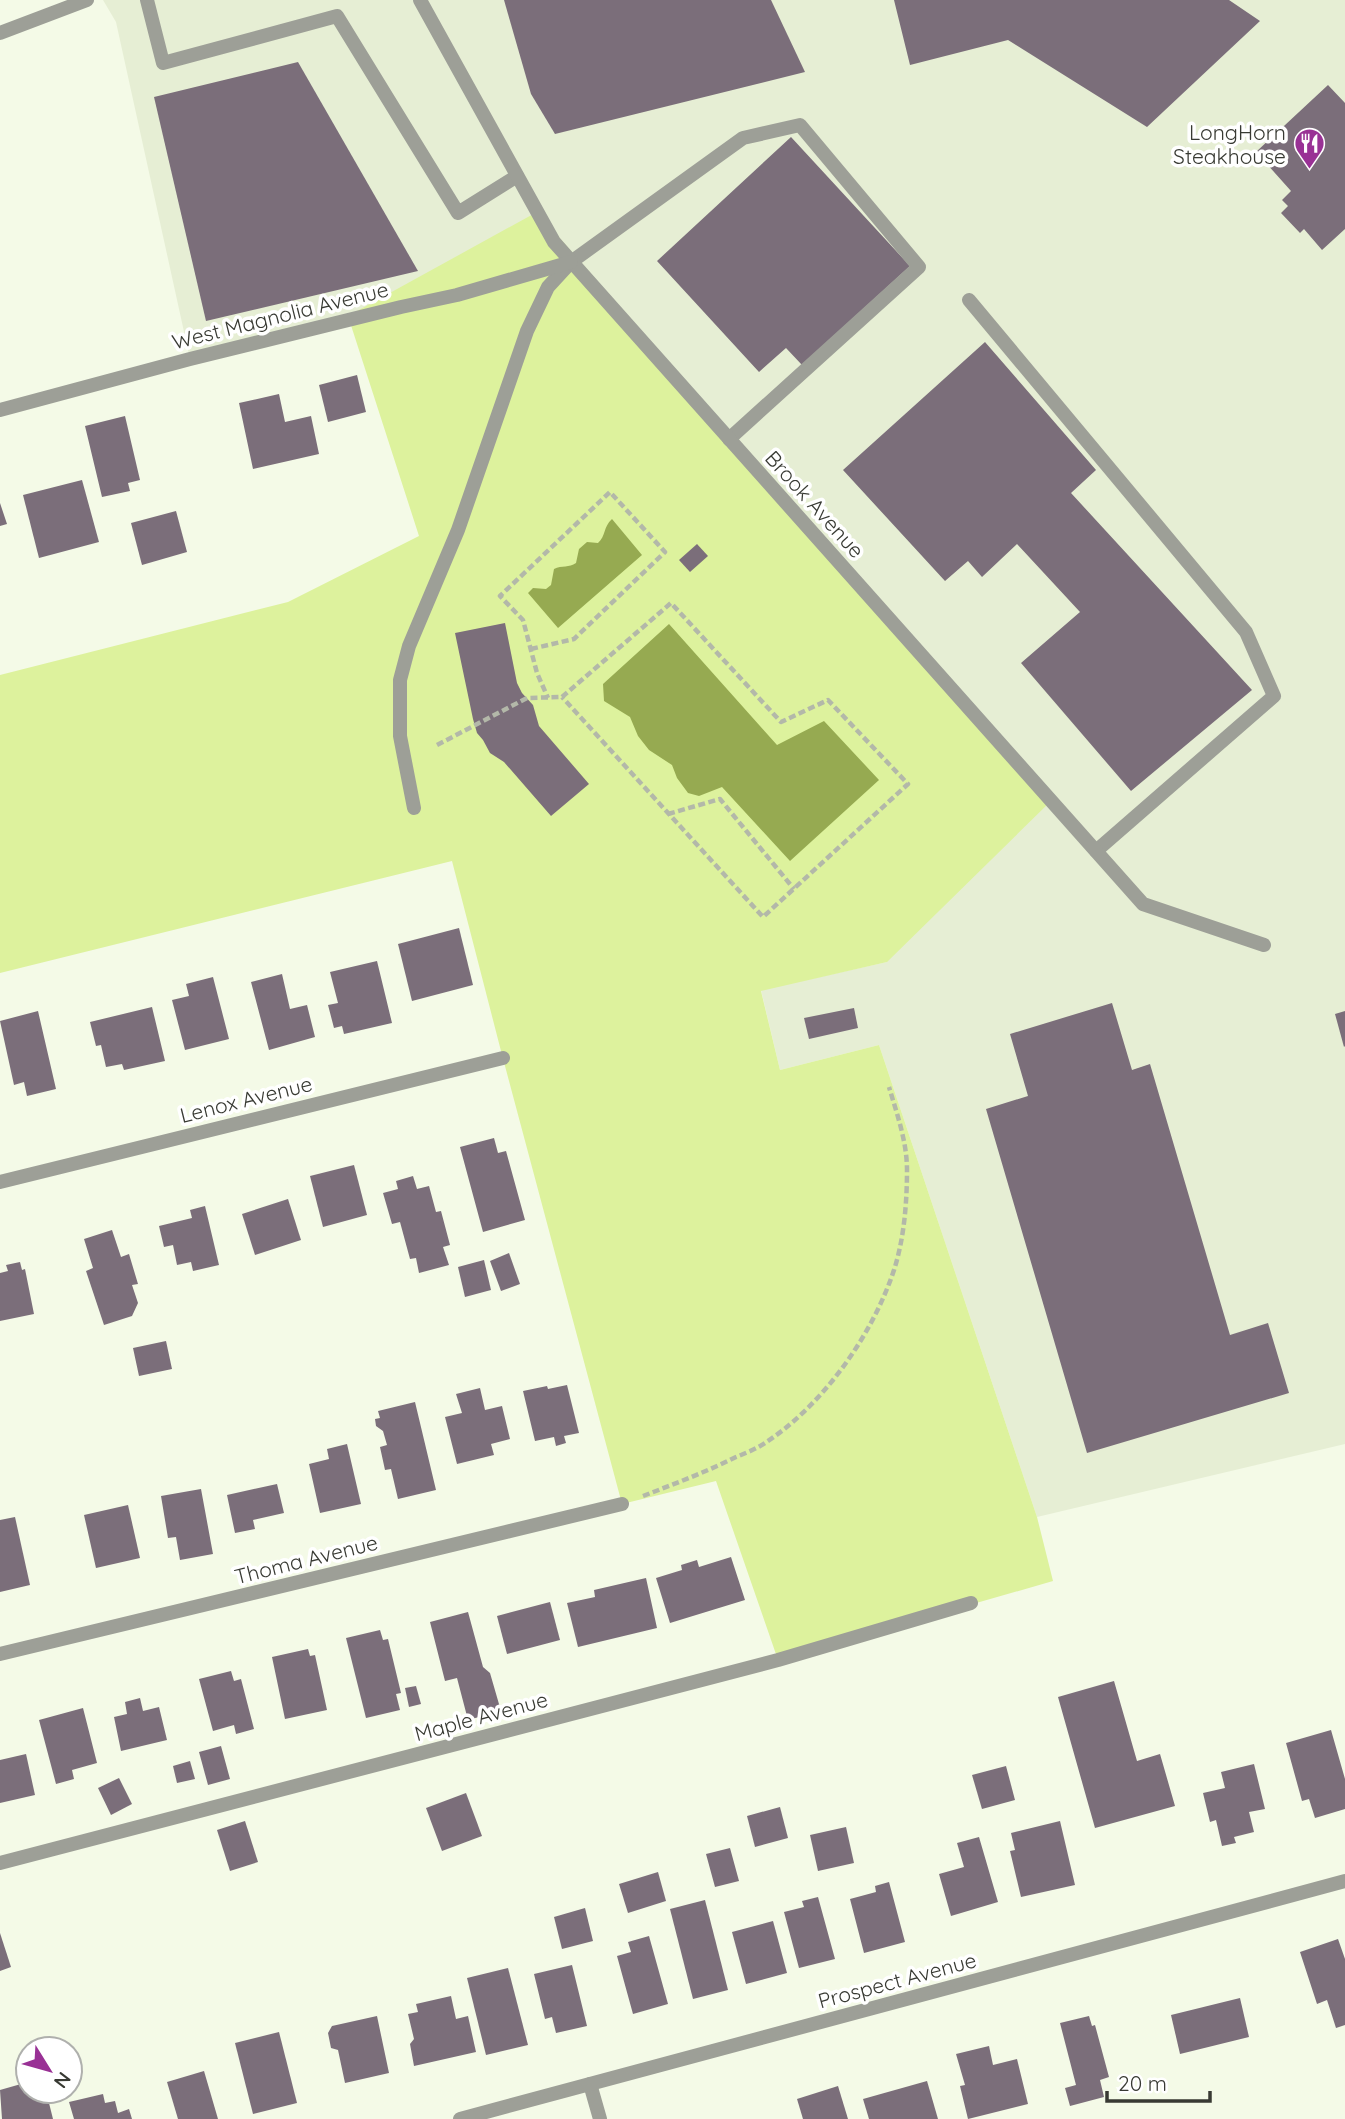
<svg xmlns="http://www.w3.org/2000/svg" width="1345" height="2119" viewBox="0 0 1345 2119" font-family="Quicksand,sans-serif">
  <style>
    .built { fill: #e6eed4 }
    .green { fill: #ddf29d }
    .water { fill: #96aa51 }
    .building { fill: #7b6e7a }
    .lines { fill: none; stroke-linecap: round; stroke-linejoin: round }
    .path { stroke: #b3b8a9; stroke-width: 4.5; stroke-dasharray: 7 3.5; stroke-linecap: butt }
    .service { stroke: #9d9f97; stroke-width: 14 }
    .minor { stroke: #9d9f97; stroke-width: 14 }
    .labels { text-anchor: middle; dominant-baseline: central; stroke-width: 7; stroke-linejoin: round; paint-order: stroke }
    .poi-label { font-size: 21px; fill: #383a33; stroke: #fff; text-anchor: end }
    .street-label { font-size: 21px; fill: #383a33; stroke: #fff }
  </style>
  <rect width="100%" height="100%" fill="#f4fae7"/>
  <path class="built" d="M103 0H1345V1444L1037 1517 879 1045 780 1070 761 990 887 962 348 316 190 359 116 22Z"/>
  <path class="green" d="M537 212 1051 801 887 962 761 991 780 1070 879 1045 1037 1517 1053 1581 778 1660 716 1481 622 1504 501 1051 452 861 0 973V675L288 602 419 536 348 316Z"/>
  <g class="water">
    <path d="M612 519 642 555 558 628 528 593 533 588 546 589 551 585 554 569C562 565 569 568 576 563L579 549 587 542 598 543C606 536 603 527 612 519Z"/>
    <path d="M669 624 777 745 824 721 879 780 790 861 722 787 699 796 688 793 677 778 672 765 649 750 638 736 630 717 604 701 603 684Z"/>
  </g>
  <g class="building">
    <path d="M504 0H771L805 72 555 134 531 94Z"/>
    <path d="M894 0H1229L1260 21 1147 127 1008 40 910 65Z"/>
    <path d="M298 62 418 271 206 321 154 97Z"/>
    <path d="M1328 85 1345 103V229L1322 250 1304 229 1300 233 1281 213 1288 206 1282 200 1291 191 1256 152Z"/>
    <path d="M791 137 910 266 802 365 786 348 759 372 657 261Z"/>
    <path d="M985 342 1096 470 1071 493 1252 690 1131 791 1021 663 1080 612 1017 544 982 577 968 561 945 581 843 470Z"/>
    <path d="M357 375 366 412 328 422 319 385Z"/>
    <path d="M279 394 285 422 311 416 319 454 253 469 239 403Z"/>
    <path d="M125 416 140 480 128 483 130 491 102 497 85 426Z"/>
    <path d="M82 480 99 542 39 558 23 495Z"/>
    <path d="M0 503 7 524 0 526Z"/>
    <path d="M176 511 187 552 142 565 131 523Z"/>
    <path d="M697 544 708 556 690 572 679 560Z"/>
    <path d="M505 623 517 683 522 693 533 705 539 726 589 784 551 816 504 762 490 753 483 740 477 733 473 719 455 633Z"/>
    <path d="M459 928 473 985 412 1001 398 944Z"/>
    <path d="M377 961 392 1023 344 1034 342 1026 334 1028 328 1005 338 1003 330 972Z"/>
    <path d="M282 974 290 1009 307 1005 315 1037 269 1050 251 982Z"/>
    <path d="M213 977 229 1039 185 1050 172 1000 189 996 186 984Z"/>
    <path d="M1112 1003 1132 1070 1150 1064 1230 1335 1268 1323 1289 1393 1087 1453 986 1109 1028 1096 1010 1034Z"/>
    <path d="M152 1007 165 1061 124 1070 122 1064 106 1067 101 1045 96 1046 90 1022Z"/>
    <path d="M854 1008 858 1028 809 1039 804 1018Z"/>
    <path d="M38 1011 56 1089 27 1096 24 1082 14 1085 0 1021Z"/>
    <path d="M1345 1011V1046L1344 1047 1335 1014Z"/>
    <path d="M494 1138 498 1153 506 1151 525 1220 483 1232 460 1147Z"/>
    <path d="M354 1165 367 1215 323 1227 310 1176Z"/>
    <path d="M413 1176 417 1189 429 1186 436 1212 441 1211 450 1245 443 1247 449 1265 419 1273 416 1258 410 1259 400 1222 392 1224 383 1193 398 1189 396 1181Z"/>
    <path d="M288 1199 301 1240 255 1255 242 1214Z"/>
    <path d="M205 1206 219 1265 193 1271 191 1262 177 1265 173 1245 164 1247 159 1226 192 1218 190 1210Z"/>
    <path d="M112 1230 121 1257 129 1254 138 1284 132 1285 138 1303 132 1316 104 1325 86 1271 93 1268 84 1239Z"/>
    <path d="M509 1253 520 1284 501 1291 490 1261Z"/>
    <path d="M484 1260 491 1290 465 1297 458 1267Z"/>
    <path d="M20 1262 22 1270 25 1269 34 1314 0 1321V1273L8 1271 6 1265Z"/>
    <path d="M166 1341 172 1369 139 1376 133 1348Z"/>
    <path d="M567 1385 579 1433 564 1436 566 1443 556 1446 554 1437 535 1441 523 1391 547 1386 548 1389Z"/>
    <path d="M480 1388 485 1410 502 1406 510 1439 491 1444 494 1455 457 1464 445 1417 462 1413 456 1394Z"/>
    <path d="M415 1402 436 1490 398 1499 391 1469 385 1470 380 1447 387 1445 383 1431 376 1426 375 1419 380 1418 378 1411Z"/>
    <path d="M347 1444 361 1504 320 1513 309 1464 329 1459 327 1449Z"/>
    <path d="M277 1484 284 1513 253 1520 255 1529 235 1533 227 1495Z"/>
    <path d="M201 1489 213 1554 180 1560 176 1537 168 1538 161 1496Z"/>
    <path d="M128 1505 140 1558 96 1568 84 1515Z"/>
    <path d="M15 1517 30 1585 0 1592V1520Z"/>
    <path d="M731 1557 745 1600 670 1623 656 1578 682 1570 681 1565 697 1560 699 1567Z"/>
    <path d="M646 1578 657 1628 578 1647 567 1603 595 1597 594 1590Z"/>
    <path d="M550 1602 560 1640 507 1654 497 1616Z"/>
    <path d="M468 1612 483 1667 490 1673 501 1711 468 1720 457 1678 445 1681 430 1622Z"/>
    <path d="M380 1630 383 1640 388 1639 401 1693 396 1694 400 1710 366 1718 346 1638Z"/>
    <path d="M308 1649 310 1656 315 1655 327 1710 285 1719 272 1657Z"/>
    <path d="M231 1671 234 1681 241 1679 254 1729 236 1734 234 1725 213 1731 199 1679Z"/>
    <path d="M1114 1681 1137 1761 1160 1754 1175 1806 1095 1828 1058 1697Z"/>
    <path d="M416 1686 421 1704 409 1707 405 1688Z"/>
    <path d="M140 1698 143 1711 159 1707 167 1740 121 1751 114 1717 127 1714 125 1702Z"/>
    <path d="M83 1708 97 1763 72 1770 74 1779 56 1784 39 1720Z"/>
    <path d="M1331 1730 1345 1779V1809L1315 1818 1309 1799 1302 1801 1286 1743Z"/>
    <path d="M221 1746 230 1779 208 1785 199 1752Z"/>
    <path d="M26 1754 35 1795 0 1803V1760Z"/>
    <path d="M190 1761 195 1779 177 1783 173 1766Z"/>
    <path d="M1254 1764 1265 1809 1249 1812 1254 1832 1234 1837 1236 1843 1222 1846 1216 1820 1210 1822 1203 1793 1225 1788 1221 1772Z"/>
    <path d="M1006 1766 1015 1800 982 1809 972 1775Z"/>
    <path d="M119 1778 132 1804 111 1815 98 1788Z"/>
    <path d="M466 1793 482 1836 442 1851 426 1808Z"/>
    <path d="M780 1807 788 1838 755 1847 747 1816Z"/>
    <path d="M245 1821 258 1862 230 1871 217 1830Z"/>
    <path d="M1060 1821 1075 1885 1021 1897 1010 1851 1015 1850 1011 1833Z"/>
    <path d="M846 1827 854 1863 818 1871 810 1835Z"/>
    <path d="M979 1837 998 1902 951 1916 939 1874 964 1867 957 1843Z"/>
    <path d="M730 1848 739 1881 715 1887 706 1854Z"/>
    <path d="M658 1872 666 1901 628 1913 619 1884Z"/>
    <path d="M889 1882 905 1942 864 1953 850 1899 876 1892 875 1886Z"/>
    <path d="M818 1897 835 1959 799 1968 784 1912 804 1907 802 1901Z"/>
    <path d="M705 1900 728 1990 693 1999 670 1909Z"/>
    <path d="M585 1908 593 1941 562 1949 554 1917Z"/>
    <path d="M773 1921 787 1973 746 1984 732 1932Z"/>
    <path d="M0 1933 11 1967 0 1971Z"/>
    <path d="M649 1936 668 2004 633 2014 617 1956 631 1952 628 1942Z"/>
    <path d="M1338 1939 1345 1959V2025L1336 2028 1327 2000 1317 2004 1300 1952Z"/>
    <path d="M572 1965 587 2026 556 2033 552 2017 545 2019 534 1974Z"/>
    <path d="M508 1968 528 2045 486 2055 467 1978Z"/>
    <path d="M451 1996 456 2019 468 2016 476 2052 414 2066 410 2044 414 2039 408 2014 418 2012 416 2004Z"/>
    <path d="M1240 1998 1249 2037 1180 2054 1171 2015Z"/>
    <path d="M377 2016 389 2073 345 2083 338 2050 331 2048 328 2033 332 2026Z"/>
    <path d="M1089 2016 1092 2026 1095 2025 1109 2077 1100 2080 1104 2097 1070 2106 1065 2088 1076 2085 1060 2023Z"/>
    <path d="M279 2032 297 2103 253 2114 235 2043Z"/>
    <path d="M989 2046 993 2065 1017 2059 1028 2104 968 2119 960 2086 965 2085 956 2054Z"/>
    <path d="M204 2071 218 2119H178L167 2082Z"/>
    <path d="M927 2081 938 2119H869L863 2099Z"/>
    <path d="M28 2082V2091H46L53 2119H2L0 2090Z"/>
    <path d="M838 2086 848 2119H803L797 2099Z"/>
    <path d="M103 2094 105 2103 115 2101 118 2113 129 2109 132 2119H74L69 2102Z"/>
  </g>
  <g class="lines">
    <g class="path">
      <path d="M531 649 574 639 665 552 610 492 500 596 523 620 537 673 548 698"/>
      <path d="M437 745 527 698 562 697 671 603 781 722 828 700 908 784 763 917 562 697"/>
      <path d="M668 814 720 799 794 889"/>
      <path d="M643 1496C674 1484 706 1472 736 1457 746 1453 756 1449 765 1443 823 1405 872 1336 894 1270 904 1239 907 1203 907 1170 907 1142 897 1114 889 1087"/>
    </g>
    <g class="service">
      <path d="M147 0 163 63 337 16 458 213 517 176"/>
      <path d="M0 33 87 0"/>
      <path d="M969 300 1246 632 1274 696 1096 851"/>
      <path d="M414 808 400 736V680L409 646 458 530 527 331 548 287 571 262 743 138 800 125 919 267 729 439"/>
    </g>
    <g class="minor">
      <path d="M420 0 554 242 1143 904 1264 945"/>
      <path d="M0 410 190 359 401 307 457 295 571 262"/>
      <path d="M0 1182 503 1058"/>
      <path d="M0 1654 622 1504"/>
      <path d="M0 1863 778 1660 971 1603"/>
      <path d="M590 2084 600 2119"/>
      <path d="M460 2119 1345 1881"/>
    </g>
  </g>
  <defs>
    <symbol id="restaurant-pin" viewBox="-11 -11 22 30"><path d="M0 17L-7.5 6A9.5 9.5 0 1 1 7.5 6Z" fill="#993195" stroke="#fff"/><path d="M-5-6h1v4h1v-4h1v4h1v-4h1v5L-1.5 .5V6h-2V.5L-5-1ZM5-6V6H3V1.5H1.5Q1.5-4 5-6Z" fill="#fff"/></symbol>
  </defs>
  <g fill-rule="evenodd">
    <use href="#restaurant-pin" x="1292" y="126" width="35" height="47"/>
  </g>
  <g class="labels">
    <g class="poi-label">
      <text x="1286" y="132">LongHorn<tspan x="1286" dy="24">Steakhouse</tspan></text>
    </g>
    <g class="street-label">
      <text transform="translate(280 315) rotate(-14)">West Magnolia Avenue</text>
      <text transform="translate(815 504) rotate(48)">Brook Avenue</text>
      <text transform="translate(246 1099) rotate(-14)">Lenox Avenue</text>
      <text transform="translate(306 1559) rotate(-14)">Thoma Avenue</text>
      <text transform="translate(481 1716) rotate(-15)">Maple Avenue</text>
      <text transform="translate(897 1980) rotate(-15)">Prospect Avenue</text>
    </g>
  </g>
  <g transform="translate(49 2070) rotate(127)"><circle r="33" fill="#ffffff" stroke="#afb0ad" stroke-width="2"/>
  <path d="M0-5L12 26L0 18L-12 26Z" fill="#993195"/>
  <text y="-10" font-size="19" font-weight="bold" text-anchor="middle" fill="#383a33">N</text>
  </g>
  <path d="M1107 2091v10h103v-10" fill="none" stroke="#383a33" stroke-width="3.5"/>
  <text x="1118" y="2091" font-size="21" fill="#383a33" stroke="#ffffff" stroke-width="5" paint-order="stroke">20 m</text>
</svg>
